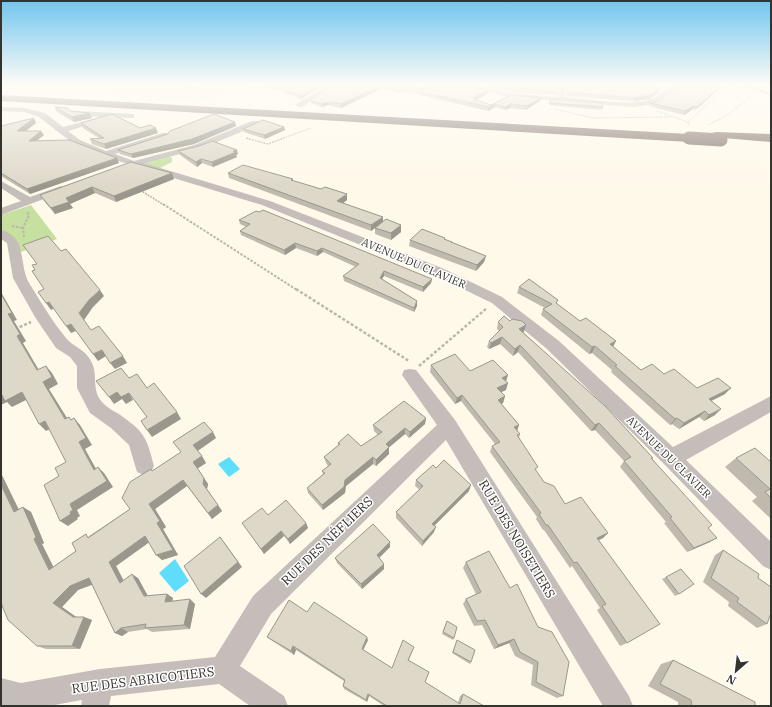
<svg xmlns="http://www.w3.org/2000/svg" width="772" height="707" viewBox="0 0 772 707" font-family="'IBM Plex Serif',serif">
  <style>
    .built { fill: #f9f1da }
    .green { fill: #c5e09f }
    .water { fill: #5edefc }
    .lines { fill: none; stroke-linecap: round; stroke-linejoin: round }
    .path-far3 { stroke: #bbb7ab; stroke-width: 1; stroke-dasharray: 1.5 1; stroke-linecap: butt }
    .path-far2 { stroke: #bbb7ab; stroke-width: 1.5; stroke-dasharray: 2 1; stroke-linecap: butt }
    .path-far1 { stroke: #bbb7ab; stroke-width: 2; stroke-dasharray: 2.5 1.5; stroke-linecap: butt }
    .path { stroke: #bbb7ab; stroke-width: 2.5; stroke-dasharray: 3 2; stroke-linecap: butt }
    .minor { fill: #c4bdba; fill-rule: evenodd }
    .highway { fill: #877872; fill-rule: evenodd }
    .highway-bridge-far1 { stroke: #877872; stroke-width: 10 }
    .highway-bridge { stroke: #877872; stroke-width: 13 }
    .wall { fill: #bfbaad }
    .shaded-wall { fill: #9b978d }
    .building { fill: #ded8c9; stroke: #9b978d }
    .labels { text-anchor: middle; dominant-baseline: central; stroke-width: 3; stroke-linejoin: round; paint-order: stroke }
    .street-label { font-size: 11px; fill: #35332d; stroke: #fff }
    .near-street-label { font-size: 13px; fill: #35332d; stroke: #fff }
  </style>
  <rect width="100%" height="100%" fill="#fff9ea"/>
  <path class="built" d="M22 86H254L199 102Z"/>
  <g class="green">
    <path d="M169 155 172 158V162L158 169 132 163Z"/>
    <path d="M31 205 57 239 21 252C16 238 15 236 1 230V215Z"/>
  </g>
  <g class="water">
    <path d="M229 457 240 469 229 477 218 464Z"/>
    <path d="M175 559 189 581 175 592 159 573Z"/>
  </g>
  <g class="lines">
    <g class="path-far3">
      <path d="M725 88 736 93"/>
      <path d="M555 109 593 118 671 117"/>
      <path d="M657 111 688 122 689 125"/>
      <path d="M688 122 727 86"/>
      <path d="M708 125 724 117 750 98 748 97"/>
      <path d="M246 138 250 139"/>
      <path d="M281 139 311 128"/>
    </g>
    <g class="path-far2">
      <path d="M246 138 268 144 284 138"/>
      <path d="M140 190 164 205"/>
    </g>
    <g class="path-far1">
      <path d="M163 204 297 290"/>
      <path d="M12 226 23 228"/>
      <path d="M24 237 23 228 29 215 27 212"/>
    </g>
    <g class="path">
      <path d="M296 289 409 361"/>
      <path d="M15 329 31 322"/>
      <path d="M419 366 487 308"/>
    </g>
    <g class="minor">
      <path d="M185 86H193L187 90 184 88Z"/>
      <path d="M326 86H334L302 107H299L295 105Z"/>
      <path d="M409 86 421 88 434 86 422 92 409 89 408 88Z"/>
      <path d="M464 86H478L509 93 559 97V90L555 86H563L565 89 566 97C591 99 624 106 648 100 660 98 664 86 678 86L655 104 633 107 509 97Z"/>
      <path d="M740 86H751L771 92V96Z"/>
      <path d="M1 107 25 108 45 113 63 127 101 117 73 115 72 113 76 111 134 114V118L115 117 68 131 80 140 106 151 163 133H169L170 135 169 137 115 154 134 161 194 145 252 121H258V125L200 149 144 163 270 201 442 268 502 297 559 341 673 447 771 396V412L686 460 771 542V570L763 566 664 464 547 349 492 303 432 274 262 205 102 156 74 144 39 117 24 112 1 111Z"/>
      <path d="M1 181 30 197 61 186 66 189 65 191 1 215V208L21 201 1 188Z"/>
      <path d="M1 230C28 237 18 263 29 283 41 302 52 321 66 338 74 348 85 348 92 363 98 375 91 391 103 403 108 409 117 412 123 417 146 433 147 440 154 466L151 472 144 475 137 472 129 445 111 428 90 413 77 388V366L70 357 56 348 35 317 13 278 7 243 1 239Z"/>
      <path d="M410 369 416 370 455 420 629 696 633 706H603L446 440 271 614 240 666 284 696 288 706H250L219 684 111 696 109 706H81L82 700 49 706H1V678L21 683 100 669 215 657 253 596 437 425 402 375 404 370Z"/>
    </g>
    <g class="highway">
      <path d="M1 95 689 134 693 136 695 138 693 140 689 142 1 101Z"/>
      <path d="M716 132 771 134V142L712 137 710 135 712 133Z"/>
    </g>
    <path class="highway-bridge-far1" d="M689 138 705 139"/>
    <path class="highway-bridge" d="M689 138 721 140"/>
  </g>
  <g class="wall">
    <path d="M257 86H323L301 99 268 87 264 88Z"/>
    <path d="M331 86H408V87L422 90H488L487 94 476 100 491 105 511 95 540 101 526 110 510 108 505 110 495 107 488 111 407 92 400 93 381 89 341 108 328 105 322 107 311 103 310 100Z"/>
    <path d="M486 86H557L558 92V95L509 92Z"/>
    <path d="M565 86H648L658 93 649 99 633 101 567 96 566 88Z"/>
    <path d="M723 86 695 110 693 109 684 115 649 106 650 103Z"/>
    <path d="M550 99 603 107 602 110 549 105Z"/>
    <path d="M55 107 70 111 89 113 92 118 74 122 57 112Z"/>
    <path d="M235 122 236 126 194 144 133 158 120 154 118 150Z"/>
    <path d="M36 123 26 131 44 135 37 140 117 158 119 163 30 194 1 176V126Z"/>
    <path d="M81 123 140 128 158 133 106 149 92 144 90 139 99 138 83 128Z"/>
    <path d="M284 127 285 130 265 139 244 132 243 129Z"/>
    <path d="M178 151 238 154 236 155 237 157 213 167 202 163 197 167 180 155Z"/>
    <path d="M172 173 174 179 116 202 95 193 70 204 73 208 55 214 44 201 40 195Z"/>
    <path d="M228 173 294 181 347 200 343 203 383 222 401 232 391 240 375 234V228L371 231 229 178Z"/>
    <path d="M239 220 432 279 431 283 423 292 384 276 382 279 417 301V306L414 312 344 281 343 276 356 267 323 252 317 256 296 248 285 255 241 235 240 231 246 227 240 224Z"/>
    <path d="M445 238V239L451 243 486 256 484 262 476 271 409 246 410 240Z"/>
    <path d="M519 287 558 300 556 304 613 347 641 370 664 374 697 388 725 394 711 401 715 415 704 421 699 417 679 429 672 424 670 425 611 372 612 370 592 353 589 354 541 315 543 309 545 308 517 293Z"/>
    <path d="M510 321 524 332H523L653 458 652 459 708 528 710 542 687 552 664 523 666 522 620 467 624 461 595 430 591 431 518 352 513 356 500 344 489 349 487 347 489 341 499 331 497 329 498 322Z"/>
    <path d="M431 365 470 371 508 375 506 381V390L501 392 505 396 503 403 501 404 519 425 517 430 520 434 519 438 536 471 544 482 565 504 608 533 603 538 599 540 627 643 620 646 597 610 600 608 572 566 570 568 544 530H543L536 519 537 517 490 452 492 446 495 444 461 401 455 404 430 372Z"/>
    <path d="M426 418 425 424 409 438 405 434 389 447V454L376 466 373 464 346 486 345 493 323 510 308 493 307 488 323 474 322 471 328 466 326 463 324 457 338 446V443L361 446 378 435 374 431 373 425Z"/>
    <path d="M216 438 198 451 206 463 197 468 208 484 207 489 222 511 212 519 187 486 155 509 166 527 163 529 178 555 162 560 149 542 116 566 123 580 138 578 148 596 167 594 173 598 172 601 195 604 190 629 152 632 147 629 128 632 122 636 115 633 92 585 78 590 62 607 76 617H84L92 620 80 649H46L37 646 19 509 23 507 31 512 44 543 42 544 53 567 76 551 89 536 130 509 152 471Z"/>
    <path d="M736 458 771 462V519L752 501 757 497 725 467Z"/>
    <path d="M436 468 469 491 434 526V532L422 546 396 518V512L420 490 415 486 416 480Z"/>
    <path d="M268 515 306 523 308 528 290 544 284 536 264 554 242 523Z"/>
    <path d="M390 547 379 558 384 569 362 589 337 563 335 558Z"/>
    <path d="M723 550 758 578 767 624 757 628 728 606 729 602 703 582 715 555Z"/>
    <path d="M466 562 563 696 557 698 531 685 533 665 515 656 509 643 494 649 482 625 474 626 463 604 466 599 476 594 463 568Z"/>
    <path d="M666 577 679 594 675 596 662 579Z"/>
    <path d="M307 612 368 640 363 650 392 668 413 650 409 660 425 682 458 703 460 696 463 694 484 706H384L369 696 367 702 344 689 343 686 344 681 296 650 294 655 271 640 267 637Z"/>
    <path d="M447 621 454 638 453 640 442 634Z"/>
    <path d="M457 640 471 662 470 664 452 653Z"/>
    <path d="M673 660 755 706H678V702L648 686 661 664Z"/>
  </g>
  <g class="shaded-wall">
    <path d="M263 86H268V87L264 88Z"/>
    <path d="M317 86H323L301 99V96Z"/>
    <path d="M379 86H381V89L341 108V104Z"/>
    <path d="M721 86H723L695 110 697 107Z"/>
    <path d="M660 89 658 93 649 99 633 101 634 98Z"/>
    <path d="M488 90 487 94 474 101 475 97Z"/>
    <path d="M541 98 540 101 526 110 527 106Z"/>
    <path d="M328 102V105L322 107V104Z"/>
    <path d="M495 104V107L488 111 489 107Z"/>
    <path d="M510 104V108L505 110 506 107Z"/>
    <path d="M694 106 693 109 684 115 685 111Z"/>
    <path d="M89 113 92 118 74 122 72 117Z"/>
    <path d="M34 118 36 123 20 135 17 131Z"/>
    <path d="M235 122 236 126 194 144 133 158 131 154Z"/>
    <path d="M284 127 285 130 265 139 264 135Z"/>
    <path d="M156 128 158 133 106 149 104 144Z"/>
    <path d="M41 131 44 135 31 145 29 141Z"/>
    <path d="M237 150 238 154 236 155 237 157 213 167 212 162Z"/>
    <path d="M117 158 119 163 30 194 27 189Z"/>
    <path d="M201 159 202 163 197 167 196 162Z"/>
    <path d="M172 173 174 179 116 202 114 196Z"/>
    <path d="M92 187 95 193 70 204 73 208 55 214 51 208 66 198Z"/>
    <path d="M347 194V200L338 207 337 201Z"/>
    <path d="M383 217V223L375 228 371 231V225Z"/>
    <path d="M401 225V232L391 240V233Z"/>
    <path d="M295 243 296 248 285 255 284 250Z"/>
    <path d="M322 248 323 252 317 256V251Z"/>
    <path d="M486 256 484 262 476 271 477 265Z"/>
    <path d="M384 271V276L380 282V278Z"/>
    <path d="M432 279 431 283 423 292V287Z"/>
    <path d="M100 290 104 296 93 307 84 320 79 313 89 300Z"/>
    <path d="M1 292 17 320 14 321 26 341 23 343 43 377 37 370 17 336 8 314 1 294Z"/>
    <path d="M417 301V306L414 312V308Z"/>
    <path d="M49 302 54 308 51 310 46 303Z"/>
    <path d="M71 324 76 331 71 333 66 326Z"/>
    <path d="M526 325 524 332 517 335 519 329Z"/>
    <path d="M502 337 500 344 489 349 491 343Z"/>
    <path d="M616 341 613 347 610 344Z"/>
    <path d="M520 345 518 352 513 356 515 349Z"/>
    <path d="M595 346 592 353 589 354 592 347Z"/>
    <path d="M102 350 106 356 98 361 93 354Z"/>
    <path d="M123 356 127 363 115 369 110 363Z"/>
    <path d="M46 366 52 373 58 384 49 389 72 426 65 419 43 382Z"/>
    <path d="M508 375 506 381 502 378Z"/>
    <path d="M508 383 506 390 495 395 497 388Z"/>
    <path d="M731 388 725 394 703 405 709 399Z"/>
    <path d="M22 392 28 399 12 407 7 402 1 405V395Z"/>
    <path d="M117 392 129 393 133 400 126 404 122 399 114 404 109 397Z"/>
    <path d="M462 395 461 401 455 404 457 398Z"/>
    <path d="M505 396 503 403 496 406 498 400Z"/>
    <path d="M721 409 715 415 704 421 709 415Z"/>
    <path d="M705 411 699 417 679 429 684 423Z"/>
    <path d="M177 412 181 419 152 437 147 430Z"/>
    <path d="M74 418 80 425 92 445 85 449 100 476 94 470 79 442Z"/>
    <path d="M426 418 425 424 409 438 410 432Z"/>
    <path d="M677 418 672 424 670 425 675 419Z"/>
    <path d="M45 421 52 428 46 431 39 424Z"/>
    <path d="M599 423 595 430 591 431 595 425Z"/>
    <path d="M519 425 517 431 514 427Z"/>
    <path d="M405 428V434L386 450V444Z"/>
    <path d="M213 432 216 438 197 451 193 445Z"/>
    <path d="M389 447V454L376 466V460Z"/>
    <path d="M202 456 206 463 197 469 193 462Z"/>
    <path d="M373 457V464L346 486 345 493 323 510 322 505 345 480Z"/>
    <path d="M98 467 104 473 113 487 77 510 80 516 77 518 78 519 68 526 60 521 70 512V504Z"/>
    <path d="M1 473 23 518 14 512 1 485Z"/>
    <path d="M204 478 208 484 207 489 203 484Z"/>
    <path d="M183 480 187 486 155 509 166 527 163 529 178 555 162 560 156 555 157 523 149 504Z"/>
    <path d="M471 485 469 491 431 529 432 524Z"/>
    <path d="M218 505 222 511 212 519 208 513Z"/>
    <path d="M23 507 31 512 44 543 42 544 57 574 49 570 34 539Z"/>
    <path d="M306 523 308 528 290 544 288 539Z"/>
    <path d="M436 527 434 532 422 546 423 541Z"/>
    <path d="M281 531 284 536 264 554 261 549Z"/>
    <path d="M608 533 603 538 592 543 597 538Z"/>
    <path d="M145 536 151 541 116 566 127 587 120 583 109 562Z"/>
    <path d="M717 538 710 542 687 552 694 548Z"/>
    <path d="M224 542 242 567 206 598 201 594Z"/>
    <path d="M390 542V547L377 560V555Z"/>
    <path d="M384 564V569L362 589 361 584Z"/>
    <path d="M132 574 138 578 150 600 144 596Z"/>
    <path d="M89 578 96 583 78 590 62 607 82 621 73 617 53 603 70 586Z"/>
    <path d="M167 594 173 598 171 606 165 602Z"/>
    <path d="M190 599 195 604 190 629 184 625Z"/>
    <path d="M84 617 92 620 80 649 72 646Z"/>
    <path d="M121 628 128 632 122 636 115 633Z"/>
    <path d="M367 637 368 640 362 652V649Z"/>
    <path d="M514 639 509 643 494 649 498 645Z"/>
    <path d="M293 646 296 650 294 655 291 651Z"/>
    <path d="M368 694 369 696 367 702 366 700Z"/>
  </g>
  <g class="building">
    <path d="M274 86H317L301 96Z"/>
    <path d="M331 86H379L341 104 328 102 322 104 310 100Z"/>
    <path d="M384 86H407L408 87 422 90 430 86H471L488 90 475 97 474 99 491 105 511 95 541 98 527 106 510 104 506 107 495 104 489 107 407 89 400 90Z"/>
    <path d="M500 86H557L558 88V92L510 88Z"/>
    <path d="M567 86H648L660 89 651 95 634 98 568 92Z"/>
    <path d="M678 86H721L697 107 694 106 685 111 650 103 657 102Z"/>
    <path d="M550 99 602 103 603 107 550 103Z"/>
    <path d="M55 107 68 108 70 111 89 113 72 117Z"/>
    <path d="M112 114 140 128 150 125 156 128 104 144 90 139 104 138 81 123Z"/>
    <path d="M214 114 235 122 192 139 131 154 118 150 168 134 170 131Z"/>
    <path d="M34 118 17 131H41L29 141 69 140 117 158 27 189 1 173V126Z"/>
    <path d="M263 120 284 127 264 135 243 129Z"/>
    <path d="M212 141 237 150 233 151 236 152 212 162 201 159 196 162 178 151 199 146Z"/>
    <path d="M131 162 172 173 114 196 92 187 66 198 69 202 51 208 40 195Z"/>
    <path d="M243 165 293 179 291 180 321 189 325 187 347 194 337 201 383 217 371 225 228 173Z"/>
    <path d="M263 210 432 279 423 287 384 271 380 278 417 301 414 308 343 276 359 264 322 248 317 251 295 243 284 250 240 231 250 224 239 220 256 211 259 212Z"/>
    <path d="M386 219 401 225 391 233 375 228Z"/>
    <path d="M422 229 445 238 444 239 452 242H451L486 256 477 265 410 240Z"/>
    <path d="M48 236 61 251 66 249 100 290 89 300 79 313 91 330 99 326 123 356 110 363 102 350 93 354 71 324 66 326 49 302 46 303 38 292 44 289 32 271 35 270 32 265 37 264 23 245Z"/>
    <path d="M529 279 558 300 556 303 580 321 586 318 616 341 610 344 641 370 652 364 664 374 674 369 697 388 718 378 731 388 709 399 721 409 709 415 705 411 684 423 677 418 675 419 615 366 617 365 595 346 592 347 543 309 552 304 519 287Z"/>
    <path d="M1 294 12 313 8 314 20 334 17 336 37 370 46 366 52 377 43 382 65 419 69 417 71 420 74 418 86 438 79 442 94 470 98 467 107 481 70 504 73 510 70 512 71 514 60 521 44 485 59 476 55 468 66 462 45 421 39 424 22 392 5 401 2 395H1Z"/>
    <path d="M504 316 510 321 512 319 522 321 526 325 519 329 605 406 653 458H651L712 525 708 528 717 538 694 548 670 518 672 517 624 461 631 457 599 423 595 425 520 345 515 349 502 337 491 343 489 341 503 327 498 322Z"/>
    <path d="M455 354 470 371 493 360 508 375 502 378 508 383 497 388 505 396 498 400 519 425 514 427 520 434 517 435 538 467 535 469 544 482 554 486 565 504 581 497 608 533 597 538 660 624 627 643 602 606 606 604 577 562 574 563 548 525H546L539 514 541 513 492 446 500 442 462 395 457 398 431 365Z"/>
    <path d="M121 368 129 378 137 374 147 388 154 383 177 412 147 430 141 421 147 417 129 393 121 397 117 392 109 397 96 381Z"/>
    <path d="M404 401 426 418 410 432 405 428 386 444 389 447 376 460 373 457 345 480 344 487 322 505 307 488 325 473 322 471 331 464 324 457 340 444 338 443 348 434 361 446 382 432 373 425Z"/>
    <path d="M204 422 213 432 193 445 202 456 193 462 204 478 203 484 218 505 208 513 183 480 149 504 160 521 157 523 173 550 156 555 145 536 109 562 120 583 132 574 144 596 167 594 165 602 190 599 184 625 145 628 146 624 121 628 115 633 89 578 70 586 53 603 73 617H84L72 646H37L8 620 1 603V485L14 512 23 507 36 537 34 539 49 570 76 551 72 543 86 534 88 538 130 509 122 498 130 482 151 469 152 471 181 452 173 442Z"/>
    <path d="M755 448 771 462V498L765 492 770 489 736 458Z"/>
    <path d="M444 460 471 485 432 524 436 527 423 541 396 512 423 486 416 480 433 465 436 468Z"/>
    <path d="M286 500 306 523 288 539 281 531 261 549 242 523 262 508 268 515Z"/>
    <path d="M373 524 390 542 377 555 384 564 361 584 335 558Z"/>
    <path d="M220 537 238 562 201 594 184 566Z"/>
    <path d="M723 550 759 574 758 578 771 587V613L767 624 737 602 739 598 711 578Z"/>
    <path d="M489 551 510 588 517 584 538 627 552 632 569 662 563 696 536 682 538 662 520 652 514 639 498 645 485 620 477 621 466 599 481 592 466 562Z"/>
    <path d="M681 569 694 584 679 594 666 577Z"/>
    <path d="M289 600 307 612 314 602 349 625 367 637 362 649 392 668 403 640 414 647 408 660 429 672 425 682 460 704 463 694 484 706H387L368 694 366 700 343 686 345 680 293 646 291 651 267 637Z"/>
    <path d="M447 621 457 627 454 638 443 632Z"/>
    <path d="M457 640 475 650 471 662 453 652Z"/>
    <path d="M673 660 755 702V706H692L691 700 660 684Z"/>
  </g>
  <linearGradient id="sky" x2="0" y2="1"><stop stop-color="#71c5f0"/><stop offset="0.46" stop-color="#fffcf6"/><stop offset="1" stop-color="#fffcf6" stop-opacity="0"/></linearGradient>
  <rect width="772" height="185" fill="url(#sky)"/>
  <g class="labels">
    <g class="street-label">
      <text transform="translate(414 263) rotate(23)">AVENUE DU CLAVIER</text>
      <text transform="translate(669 457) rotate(44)">AVENUE DU CLAVIER</text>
    </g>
    <g class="near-street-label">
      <text transform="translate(517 539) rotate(59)">RUE DES NOISETIERS</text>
      <text transform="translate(327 541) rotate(-44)">RUE DES NÉFLIERS</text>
      <text transform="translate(143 680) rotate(-7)">RUE DES ABRICOTIERS</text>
    </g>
  </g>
  <rect width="772" height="707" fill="none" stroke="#35332d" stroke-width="4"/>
  <g transform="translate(736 671) rotate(208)" stroke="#ffffff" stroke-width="3" paint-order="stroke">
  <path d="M0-3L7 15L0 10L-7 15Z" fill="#35332d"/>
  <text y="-6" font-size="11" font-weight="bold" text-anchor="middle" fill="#35332d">N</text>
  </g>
</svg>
